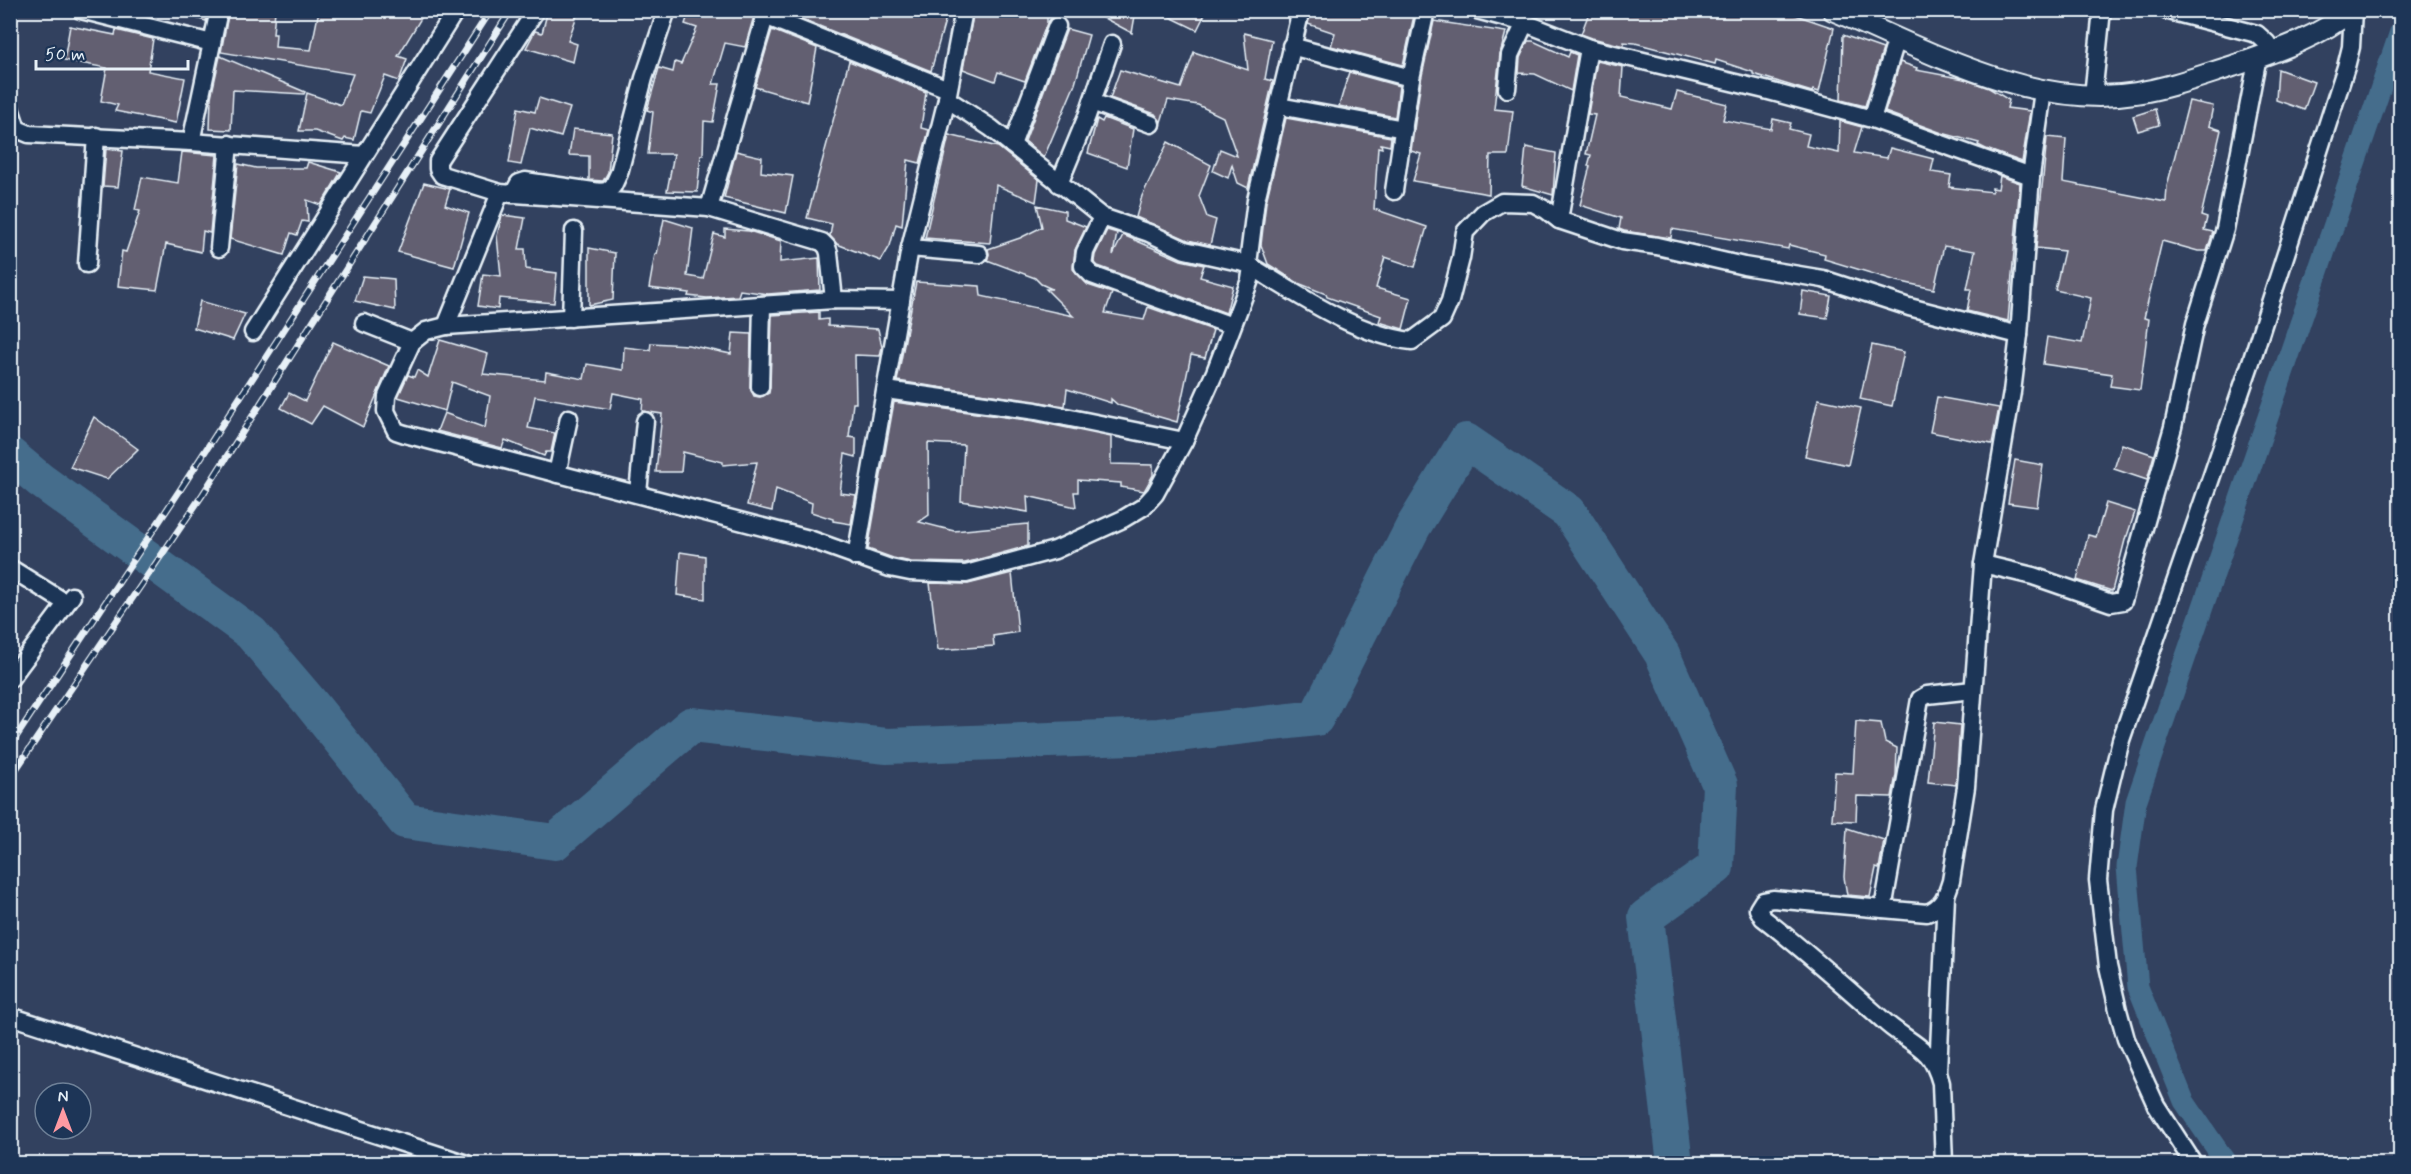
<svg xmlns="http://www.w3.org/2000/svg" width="2411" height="1174" viewBox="0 0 2411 1174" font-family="Mynerve,sans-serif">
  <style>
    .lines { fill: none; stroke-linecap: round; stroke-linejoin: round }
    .canal { stroke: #446d8c; stroke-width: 21 }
    .river { stroke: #446d8c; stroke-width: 36 }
    .building { fill: #625e71; stroke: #e8f1f8; stroke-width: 1.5 }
    .minor-casing { stroke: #e8f1f8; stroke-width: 21 }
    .tertiary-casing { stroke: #e8f1f8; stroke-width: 24 }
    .minor { stroke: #1d3557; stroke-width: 16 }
    .tertiary { stroke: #1d3557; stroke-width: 20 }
    .rail-casing { stroke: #e8f1f8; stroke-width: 7 }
    .rail { stroke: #1d3557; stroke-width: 4.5; stroke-dasharray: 14; stroke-linecap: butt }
  </style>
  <rect width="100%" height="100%" fill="#32415f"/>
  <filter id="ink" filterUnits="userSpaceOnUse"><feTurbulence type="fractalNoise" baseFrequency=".0167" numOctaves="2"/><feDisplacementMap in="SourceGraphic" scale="12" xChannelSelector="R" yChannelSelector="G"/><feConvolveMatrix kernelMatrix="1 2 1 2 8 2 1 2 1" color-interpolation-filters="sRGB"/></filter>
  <g filter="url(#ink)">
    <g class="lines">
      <path class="canal" d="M2227 1164 2184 1101 2138 987 2127 867 2136 802 2400 32"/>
      <path class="river" d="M10 455 40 480 251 633 309 701 405 821 555 842 691 725 887 746 1159 736 1316 718 1413 527 1466 441 1569 512 1662 654 1720 785 1716 867 1646 917 1675 1164"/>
    </g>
    <g class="building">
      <path d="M190 10H208L206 21 189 16Z"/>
      <path d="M229 10H275L273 34H276L275 47 311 50 319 10 369 17V10H410L423 15 398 56 407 59 399 81 385 76 370 113 361 111 354 140 345 138 343 141 315 131H299L307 93 341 105 353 74 221 52Z"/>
      <path d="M548 10H579L568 41 577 44 573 62 526 48 535 31 542 33Z"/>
      <path d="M690 10H751L750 14 754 16 745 47 725 43 713 84H720L713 122 704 121 703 155H701L697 192 667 191 674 154H648L653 112 647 110 659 68 673 72 675 62 681 64 697 28 685 24Z"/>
      <path d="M788 10H948L931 71 787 13Z"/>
      <path d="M974 10H1047V23L1025 81 998 72 995 81 963 69Z"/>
      <path d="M1089 10H1136L1132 33Z"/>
      <path d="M1156 10H1207L1197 30Z"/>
      <path d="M1311 10 1415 11 1403 65 1331 46 1335 33 1308 24Z"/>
      <path d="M1590 10H1781L1834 28 1819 92 1813 90 1812 92 1753 74V72L1716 60 1715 64 1635 43 1624 42V46L1592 38 1581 34Z"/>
      <path d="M1434 21 1506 32 1500 54 1494 109 1513 111 1508 155H1490L1489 194 1413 181 1421 154 1411 151 1421 80Z"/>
      <path d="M70 26 115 35 116 30 153 39 148 71 185 78 176 123 115 111 118 105 101 101 107 68 64 60Z"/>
      <path d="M1067 29 1089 35 1075 84 1044 157 1025 141Z"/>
      <path d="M772 30 817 48 807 102 755 87Z"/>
      <path d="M1244 33 1272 40 1265 79 1273 81 1248 188 1238 183 1232 165 1228 178 1213 171 1220 149 1237 156 1223 117 1198 105 1168 100 1161 122 1155 114 1110 98 1120 70 1181 88 1194 52 1248 70Z"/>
      <path d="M1843 35 1883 49 1865 106 1841 100Z"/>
      <path d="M1528 41H1533L1568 57 1570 52 1577 55 1571 91 1535 74 1519 73 1520 58Z"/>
      <path d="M220 56 305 92 304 94 233 90 231 130 210 129 211 97Z"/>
      <path d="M849 61 926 92 921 128 929 130 920 163 908 160 902 226 896 224 890 246 881 261 837 244 830 236 832 224 807 218Z"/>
      <path d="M1597 61 1623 67 1621 97 1672 109 1677 92 1727 104 1723 120 1771 129 1773 119 1791 123 1789 129 1809 134 1806 146 1839 153 1840 121 1862 127 1854 153 1887 158 1890 148 1934 159 1931 172 1951 175 1949 187 1992 192V188L1998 189 2000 176 2020 183 2008 321 1967 311 1971 289H1967L1975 251 1944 246 1934 289 1897 281 1824 259 1825 254 1789 245 1788 249 1672 229 1671 238 1624 231 1619 229 1621 218 1580 205 1590 166H1588L1591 155 1586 154 1595 115 1588 114Z"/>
      <path d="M1900 62 1917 68 1916 70 1964 79 1989 88 2009 100 2007 108 2030 111 2022 162 1986 149 1978 145 1979 143 1942 133 1885 112Z"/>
      <path d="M2278 69 2314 82 2304 110 2276 100Z"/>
      <path d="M1349 72 1399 86 1395 117 1339 106Z"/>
      <path d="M539 98 570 108 561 137 530 128 521 165 509 163 518 108 535 112Z"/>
      <path d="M2189 101 2213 106 2209 126 2221 130 2201 216 2207 218 2204 230 2213 232 2207 251H2198L2162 241 2144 318 2149 319 2140 390 2110 386 2112 374 2043 364 2047 337 2082 343 2091 298 2055 290 2064 251 2036 248 2047 137 2066 139 2063 182 2166 202 2167 186Z"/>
      <path d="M2155 109 2159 125 2138 131 2133 116Z"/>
      <path d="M1104 118 1133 129 1127 167 1088 153 1097 119 1102 122Z"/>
      <path d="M1286 118 1391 137 1390 146 1381 144 1382 148 1378 147 1374 209 1427 227 1415 267 1385 257 1376 288 1411 298 1403 329 1379 322 1381 316 1327 297 1326 294 1298 283 1268 264 1261 245 1266 202Z"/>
      <path d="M573 129 612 133 608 172 603 181 589 180V156L569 155Z"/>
      <path d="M949 135 998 147 1039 180 1036 202 996 185 990 243 925 238Z"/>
      <path d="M1168 142 1211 165 1199 196 1207 217 1216 220 1210 245 1188 240 1136 217 1142 196Z"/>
      <path d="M1526 147 1556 153 1553 195 1522 186Z"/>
      <path d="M106 149 123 151 118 187 103 186Z"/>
      <path d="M736 151 762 157 761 172 793 176 786 213 724 198Z"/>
      <path d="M182 152 217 155 210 233 203 231 201 252 166 244 157 290 118 286 122 251 126 252 140 211 135 210 142 177 178 183Z"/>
      <path d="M308 162 341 172 321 205 307 200 308 222 302 221 297 235 291 233 284 255 230 239 238 164 256 168H306Z"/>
      <path d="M424 183 450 189 445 205 469 213 454 267 398 252Z"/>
      <path d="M1037 205 1065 211V219L1086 227 1075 250 1073 269 1088 285 1112 293 1105 313 1144 320 1148 307 1213 330 1205 358 1191 355 1177 422 1118 405 1111 399V403L1067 389 1065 406 897 381 916 282 980 286 981 296 1073 316 1046 289H1052L1041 284 1035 278 987 260 989 254 988 249 1020 238 1042 227Z"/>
      <path d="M502 215 525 218 519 249H525L526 269 557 273 554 303 499 298 498 309 478 306 483 274 501 276 497 236Z"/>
      <path d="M664 219 693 228 687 276 703 279 714 234 725 237V229L749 231 781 241 780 262 819 258 820 290 768 294 740 290 738 296 707 298 688 296 689 293 649 288 655 254H657Z"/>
      <path d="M1107 230 1117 233 1113 255 1123 235 1181 260 1204 265 1200 277 1233 286 1226 313 1098 266 1094 262 1095 255Z"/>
      <path d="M589 248 615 253 613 300 589 305Z"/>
      <path d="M363 276 394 279 395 310 355 301Z"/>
      <path d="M1803 291 1831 296 1827 318 1800 314Z"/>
      <path d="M200 301 245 314 233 340 194 328Z"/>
      <path d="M819 312V320L828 319V326L878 329 882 347 880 356 855 355 856 403H853L849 437 856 438V457L845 454 840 493 856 495 851 524 833 521V519L811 512 812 503 776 489 772 511 747 505 757 462 723 465V462L683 452 681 472H656L662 414 642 411 643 399 613 393 610 409 535 396 528 428 555 433 551 452H546L544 456 505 440 502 448 437 431 444 413 485 428 490 396 452 382 445 411 398 397 408 375 414 377 417 370 428 377 440 340 488 354 483 374 545 380 546 372 584 379 587 364 623 370 624 347 650 350 651 343 688 345 731 354 733 333 751 334 750 387 754 396 760 397 769 393 770 387 772 315Z"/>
      <path d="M333 342 389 366 363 427 323 406 311 424 281 408 289 393 305 401Z"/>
      <path d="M1872 345 1904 352 1892 406 1860 399Z"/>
      <path d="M1937 397 1999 408 1992 444 1930 432Z"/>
      <path d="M1818 399 1861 408 1848 465 1805 456Z"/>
      <path d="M894 402 1034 421 1111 437V464L1153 465V475L1144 491 1121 487V483L1078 480V492H1074L1076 507 1027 496 1028 512 961 501 964 445 928 443 929 515 919 522 954 531 1028 524V546L965 563 911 562 893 558 868 549Z"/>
      <path d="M94 417 138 449 107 479 70 467Z"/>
      <path d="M2122 444 2154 455 2147 480 2114 469Z"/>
      <path d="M2015 460 2043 465 2037 507 2008 503Z"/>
      <path d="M2106 503 2135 512 2127 536H2126L2112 591 2077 580 2088 535 2096 537Z"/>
      <path d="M680 552 705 556V599L677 595Z"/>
      <path d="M1012 573 1018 632 993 636 994 646 938 650 930 583 968 584Z"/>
      <path d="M1856 721 1881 723 1885 742 1897 748 1896 775 1892 797 1857 796 1856 821 1832 820 1835 772 1853 773Z"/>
      <path d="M1934 722 1960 725 1956 785 1928 782Z"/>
      <path d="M1847 828 1884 840 1879 869 1876 868 1870 897 1847 895 1844 877Z"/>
    </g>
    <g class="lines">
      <defs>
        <g id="minor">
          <path d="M81 10 212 43"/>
          <path d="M536 10 438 161V169L442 175 500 193 709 208 767 10"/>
          <path d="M1477 10 1525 23 1589 48 1765 90 1872 119 2031 176"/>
          <path d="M2165 10 2257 34 2267 43 2271 52"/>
          <path d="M765 16 948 89"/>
          <path d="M1291 46 1411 78"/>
          <path d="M1507 89 1510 55 1525 23"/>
          <path d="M2093 96 2102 10"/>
          <path d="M947 99 991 128 1102 217 1149 233 1185 250 1248 264"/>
          <path d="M1092 102 1151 124"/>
          <path d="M1279 106 1404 129"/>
          <path d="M10 108 17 129 29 134 191 142 219 10"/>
          <path d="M1872 119 1897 38"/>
          <path d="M191 142 364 155"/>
          <path d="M1012 145 1057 26"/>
          <path d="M1059 184 1087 116 1112 44"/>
          <path d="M1394 191 1411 78 1426 10"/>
          <path d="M513 194 519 183 525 181 600 192 607 191 613 186 619 173 644 78 667 10"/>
          <path d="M709 208 822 242 827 247 829 253 834 300"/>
          <path d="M1102 217 1085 252 1083 266 1092 275 1232 326"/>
          <path d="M1559 220 1589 48"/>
          <path d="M219 248 229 144"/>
          <path d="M910 248 979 254"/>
          <path d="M87 264 96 136"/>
          <path d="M1252 267C1300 296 1357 335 1412 341L1442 319 1450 301 1461 258 1465 232 1483 213 1502 202 1533 203 1546 210 1559 220 1622 241 1657 246 1744 266 1823 279 1909 307 2019 335"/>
          <path d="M901 301 834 300 446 326 426 331 412 342 387 396 386 411 396 431 405 434 809 539 890 568 910 572 966 574 1055 550 1123 519 1143 507 1155 494 1184 441 1215 372 1250 280 1252 267 1248 264 1256 200 1301 10"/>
          <path d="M571 318 574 231"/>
          <path d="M364 323 412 342"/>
          <path d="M446 326 500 193"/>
          <path d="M253 332 456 10"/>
          <path d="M760 387 762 305"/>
          <path d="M886 390 1036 411 1184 441"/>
          <path d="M557 474 569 418"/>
          <path d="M638 493 645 421"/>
          <path d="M856 557 910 248 947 99 964 10"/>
          <path d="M1983 564 2033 576 2111 603 2123 601 2173 427 2195 324 2225 229 2258 56"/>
          <path d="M10 568 66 603"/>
          <path d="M10 679 72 596"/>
          <path d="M1883 909 1920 699 1927 695 1973 690"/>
          <path d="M10 1016 467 1164"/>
          <path d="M1938 1071 1946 896"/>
          <path d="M1944 1164 1941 1083C1938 1072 1935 1063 1927 1054 1914 1041 1896 1033 1883 1020 1843 985 1806 951 1763 918L1758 909 1763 901 1773 899 1927 913C1943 907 1946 897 1951 881L1966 787 1983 564 2012 392 2019 335 2031 176 2043 91"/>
          <path d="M2194 1164 2156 1105 2126 1039 2118 1010 2108 966 2098 880 2104 810 2121 740 2252 359 2346 67 2351 47 2353 10"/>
        </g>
        <path id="tertiary" d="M1833 10C1926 50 2032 110 2136 93 2169 88 2201 76 2233 66 2274 52 2318 38 2352 10"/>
      </defs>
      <use href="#minor" class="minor-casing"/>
      <use href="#tertiary" class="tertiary-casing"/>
      <use href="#minor" class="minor"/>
      <use href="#tertiary" class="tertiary"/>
      <defs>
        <g id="rail">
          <path d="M10 746 180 490 491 10"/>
          <path d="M10 778 203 494 511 10"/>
        </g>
      </defs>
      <use href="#rail" class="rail-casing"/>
      <use href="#rail" class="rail"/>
    </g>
  </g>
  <rect width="2411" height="1174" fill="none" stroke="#1d3557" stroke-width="36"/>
  <rect x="18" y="18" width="2375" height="1138" fill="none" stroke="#e8f1f8" stroke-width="2" filter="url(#ink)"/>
  <g transform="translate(63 1111)"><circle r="28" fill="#1d3557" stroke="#6e8097" stroke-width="1.5"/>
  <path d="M0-4.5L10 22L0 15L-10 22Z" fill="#ff9aa2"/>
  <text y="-9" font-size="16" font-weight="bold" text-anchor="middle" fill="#e8f1f8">N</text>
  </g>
  <path d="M36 60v9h152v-9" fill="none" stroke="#e8f1f8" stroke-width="3"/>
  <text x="45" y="60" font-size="18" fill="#e8f1f8" stroke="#1d3557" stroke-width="4.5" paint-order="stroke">50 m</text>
</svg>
